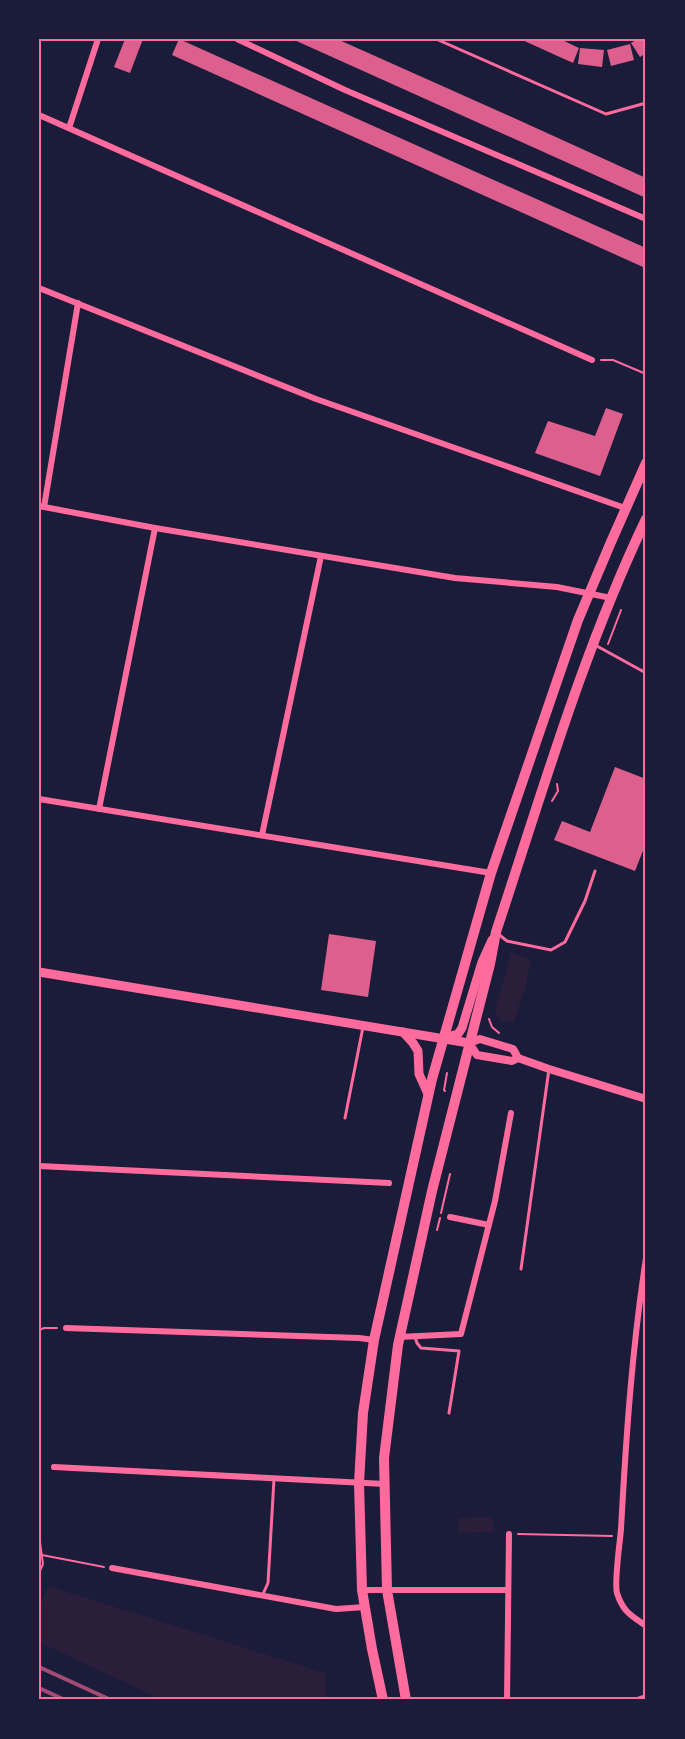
<svg xmlns="http://www.w3.org/2000/svg" width="685" height="1739" viewBox="0 0 685 1739" font-family="Lora,serif">
  <style>
    .green { fill: #2a1e3b }
    .building { fill: #dd5f8e }
    .lines { fill: none; stroke-linecap: round; stroke-linejoin: round }
    .path { stroke: #ff6b9d; stroke-width: 2 }
    .service { stroke: #ff6b9d; stroke-width: 3 }
    .minor { stroke: #ff6b9d; stroke-width: 6 }
    .tertiary { stroke: #ff6b9d; stroke-width: 8 }
    .secondary { stroke: #ff6b9d; stroke-width: 9 }
    .trunk { stroke: #ff6b9d; stroke-width: 10 }
    .rail { stroke: #a44b75; stroke-width: 4 }
    .neatline { fill: none; stroke: #ff6b9d; stroke-width: 2 }
  </style>
  <rect width="100%" height="100%" fill="#1b1b3a"/>
  <g class="green">
    <path d="M511 952 531 960 525 988 514 1022H502L495 1013Z"/>
    <path d="M493 1517V1532L458 1533V1518Z"/>
    <path d="M48 1586 325 1673 327 1700H162L39 1642V1607Z"/>
  </g>
  <g class="building">
    <path d="M125 39H143L130 73 114 67Z"/>
    <path d="M179 39 646 248V260L643 267 172 55Z"/>
    <path d="M292 39H337L514 118 646 178V198Z"/>
    <path d="M520 39H560L579 48 573 63Z"/>
    <path d="M638 39H646V53L640 57 631 43Z"/>
    <path d="M630 44 634 60 611 66 607 50Z"/>
    <path d="M580 48 604 50 602 67 578 64Z"/>
    <path d="M606 408 623 414 600 476 535 453 548 421 595 436Z"/>
    <path d="M615 767 646 779V843L635 871 554 840 562 821 590 832Z"/>
    <path d="M329 934 376 941 368 997 321 990Z"/>
  </g>
  <g class="lines">
    <g class="path">
      <path d="M601 360H613L646 374"/>
      <path d="M608 644 621 610"/>
      <path d="M552 801 558 791 557 784"/>
      <path d="M489 1019 492 1027 499 1033"/>
      <path d="M445 1091 444 1090 447 1073"/>
      <path d="M441 1213 450 1174"/>
      <path d="M437 1230 440 1218"/>
      <path d="M39 1330 44 1328H57"/>
      <path d="M518 1534 612 1536"/>
      <path d="M39 1535 43 1564 39 1573"/>
      <path d="M42 1555 104 1567"/>
      <path d="M39 1699 42 1700"/>
    </g>
    <g class="service">
      <path d="M436 39 606 114 646 103"/>
      <path d="M595 645 646 673"/>
      <path d="M497 933 507 941 551 950 565 942 585 901 595 871"/>
      <path d="M345 1118 363 1027"/>
      <path d="M521 1269 549 1069"/>
      <path d="M415 1337 417 1343 421 1348 459 1351 449 1413"/>
      <path d="M263 1594 268 1583 274 1479"/>
    </g>
    <g class="minor">
      <path d="M237 39 345 90 646 219"/>
      <path d="M39 115 592 360"/>
      <path d="M69 128 98 39"/>
      <path d="M39 288 316 399 625 508"/>
      <path d="M39 506 155 528 455 578 557 587 611 598"/>
      <path d="M44 507 78 303"/>
      <path d="M39 799 491 873"/>
      <path d="M99 809 155 528"/>
      <path d="M262 835 321 556"/>
      <path d="M39 1166 389 1183"/>
      <path d="M450 1217 489 1225"/>
      <path d="M646 1258C632 1348 626 1438 621 1529 620 1542 614 1582 617 1593 623 1612 631 1615 646 1626"/>
      <path d="M66 1328 359 1338 374 1340"/>
      <path d="M399 1337 461 1334 495 1201 511 1113"/>
      <path d="M54 1467 385 1484"/>
      <path d="M112 1568 336 1609 365 1607"/>
      <path d="M362 1590H507"/>
      <path d="M507 1700 509 1534"/>
      <path d="M637 1700 646 1697"/>
    </g>
    <path class="tertiary" d="M518 1058 513 1049 480 1039 469 1043 477 1055 512 1061 518 1058 549 1069 646 1099"/>
    <g class="secondary">
      <path d="M39 972 469 1043"/>
      <path d="M403 1032 413 1043 418 1051 419 1074 428 1094"/>
      <path d="M447 1037 458 1034 462 1028 482 962 492 940"/>
    </g>
    <g class="trunk">
      <path d="M383 1700 372 1649 362 1590 359 1483 363 1413 374 1340 432 1079 491 873 578 620 611 542 646 463"/>
      <path d="M406 1700 387 1590 384 1458 398 1345 432 1191 490 964 496 932C542 793 583 651 646 519"/>
    </g>
    <g class="rail">
      <path d="M39 1667 111 1700"/>
      <path d="M39 1688 65 1700"/>
    </g>
  </g>
  <rect width="685" height="1739" fill="none" stroke="#1b1b3a" stroke-width="81"/>
  <rect x="40" y="40" width="604" height="1658" class="neatline"/>
</svg>
